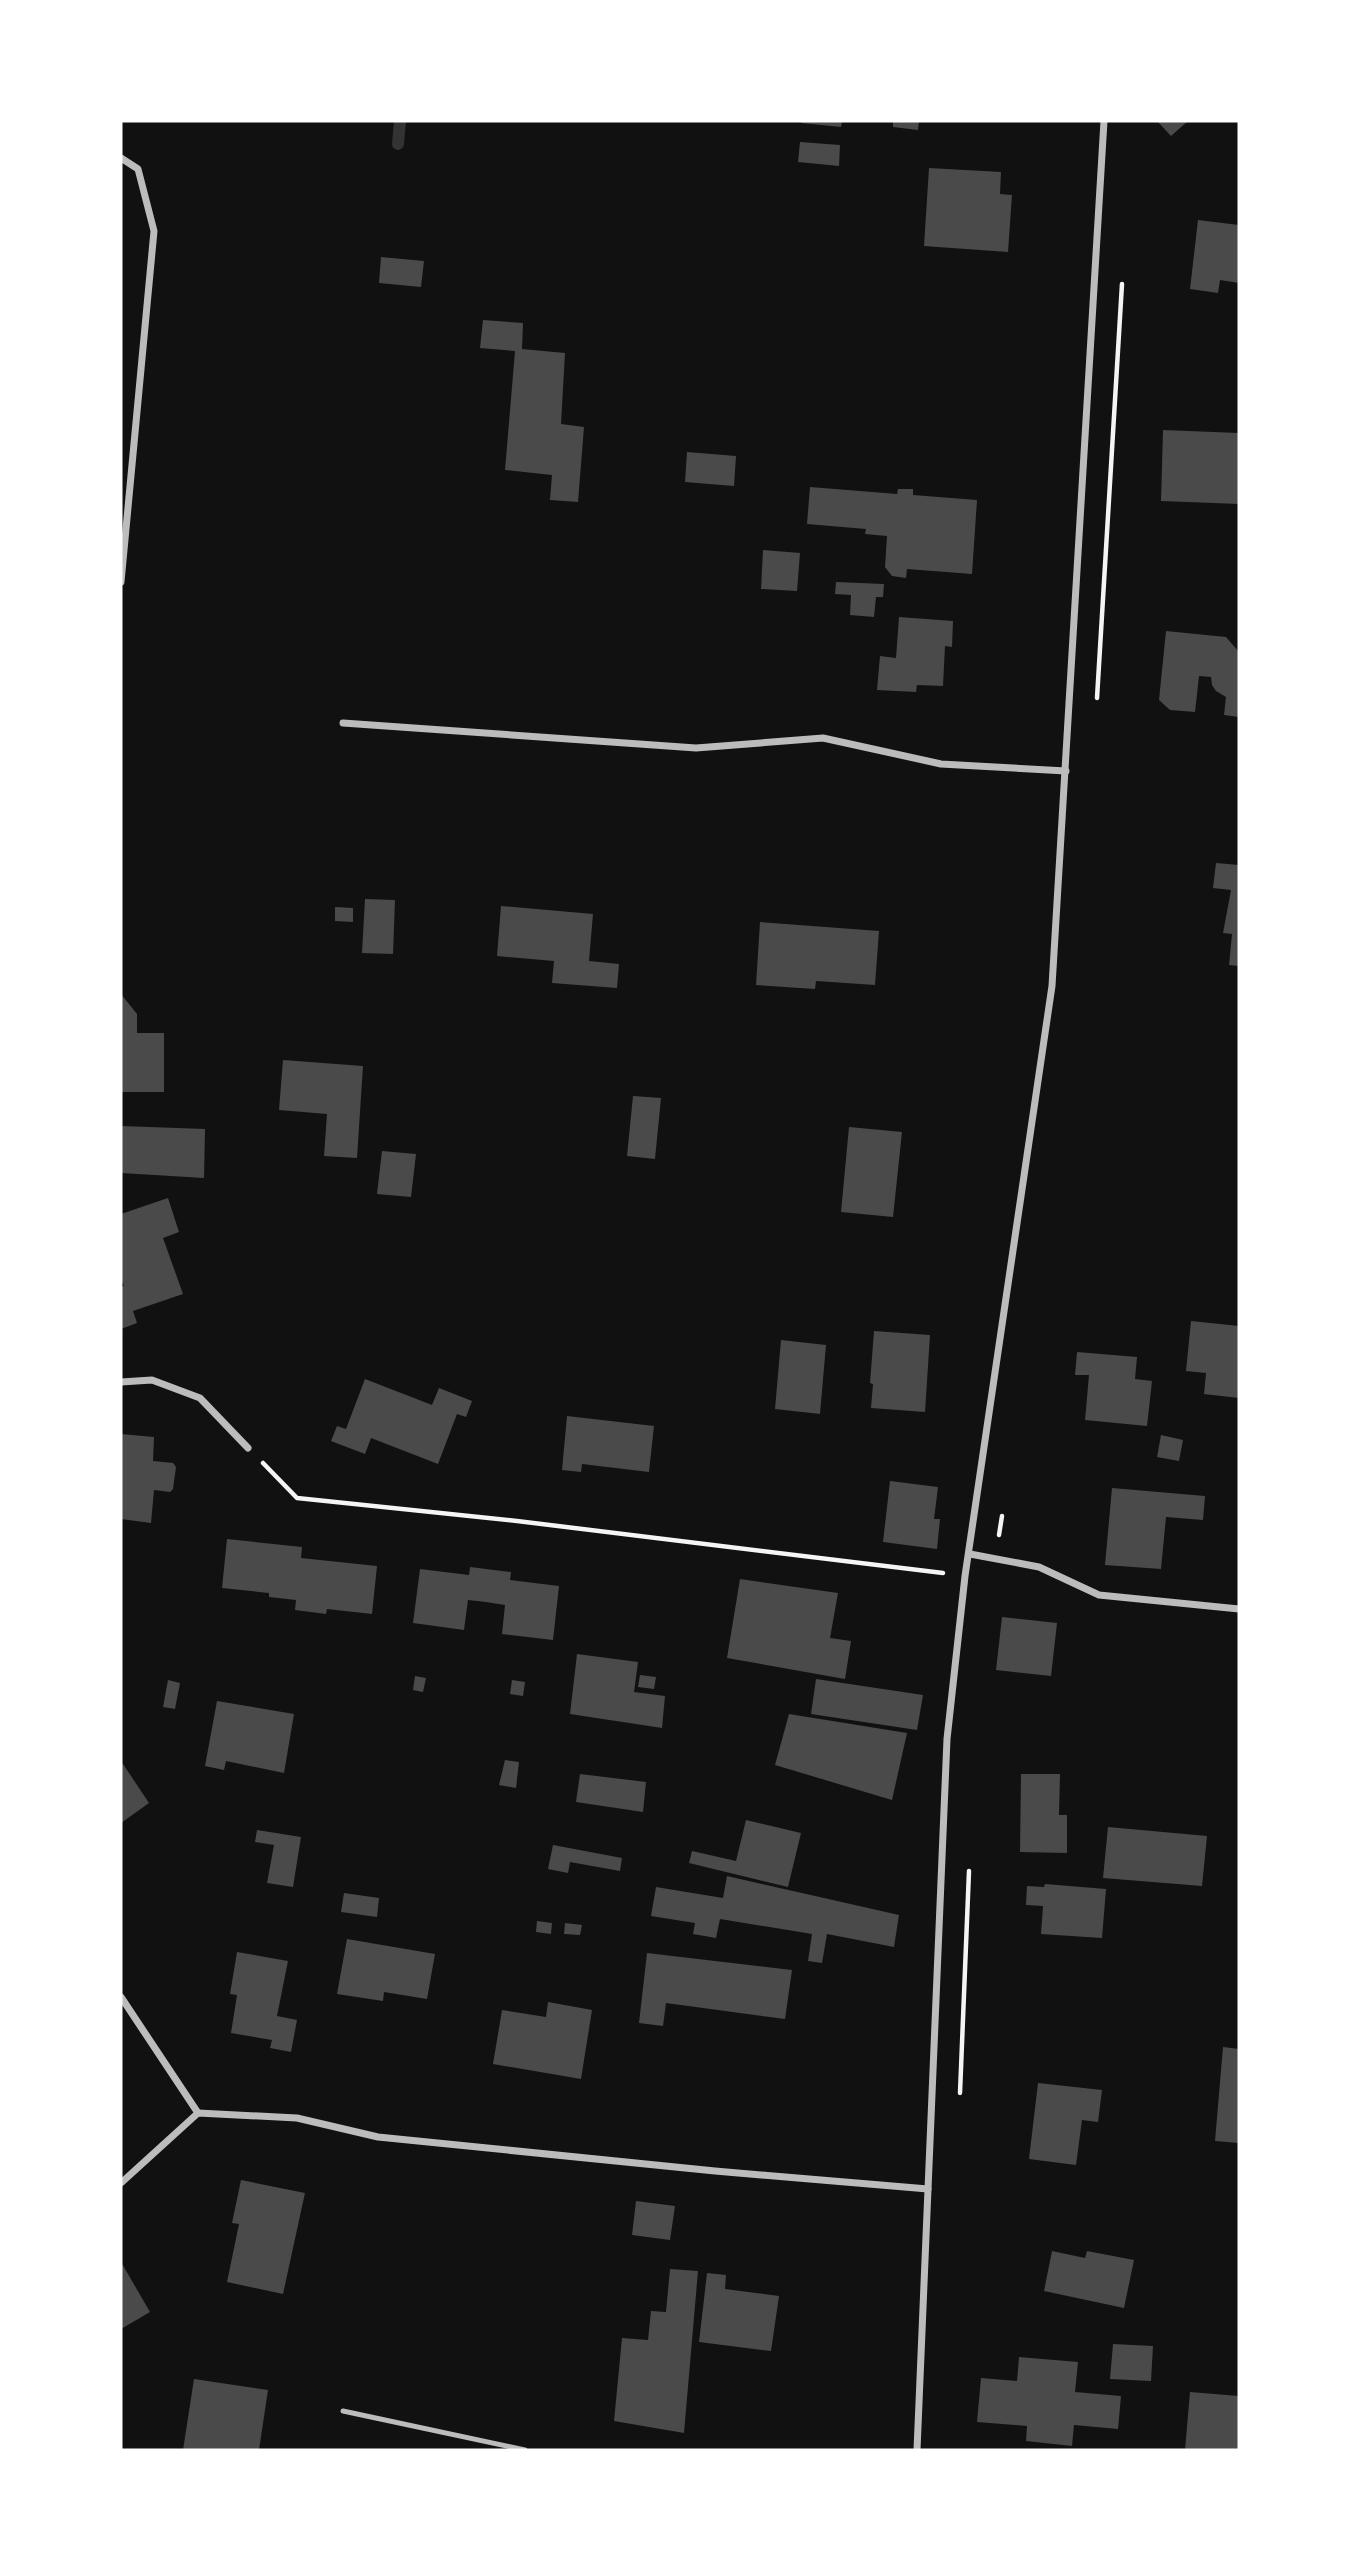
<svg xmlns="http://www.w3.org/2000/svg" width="1360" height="2571" viewBox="0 0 1360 2571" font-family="Roboto,sans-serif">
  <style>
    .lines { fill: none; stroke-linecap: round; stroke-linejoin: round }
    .stream { stroke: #333; stroke-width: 12 }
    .building { fill: #4a4a4a }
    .path { stroke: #f5f5f5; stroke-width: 4.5 }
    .service { stroke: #bcbcbc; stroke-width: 5 }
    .minor { stroke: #bcbcbc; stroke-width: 7 }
  </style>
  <rect width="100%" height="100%" fill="#111"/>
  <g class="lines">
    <path class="stream" d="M398 144 400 121"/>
  </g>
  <g class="building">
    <path d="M801 121H842L841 127 801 123Z"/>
    <path d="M893 121H919L918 130 893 127Z"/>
    <path d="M1157 121H1188L1171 136Z"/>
    <path d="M800 142 840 145 839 166 798 162Z"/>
    <path d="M929 168 1001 172 1000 194 1012 195 1008 252 924 246Z"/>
    <path d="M1198 220 1239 225V283L1220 280 1218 293 1190 289Z"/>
    <path d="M381 257 424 261 421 287 379 283Z"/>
    <path d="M483 320 523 323 522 349 565 353 561 424 584 427 578 502 550 500 552 475 505 470 515 351 480 348Z"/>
    <path d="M1163 430 1239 433V504L1161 501Z"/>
    <path d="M687 452 736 456 734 486 685 482Z"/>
    <path d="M810 487 897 494 898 489H913V495L977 500 972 574 907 569 906 578 892 576 885 567 887 536 865 534 866 529 807 524Z"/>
    <path d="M763 550 800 553 797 591 761 589Z"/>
    <path d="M836 582 884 584 883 597H876L874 617 850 615 851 595 835 594Z"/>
    <path d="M899 617 953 621 952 647 945 646 943 686 917 685 916 692 877 690 880 656 896 658Z"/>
    <path d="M1166 631 1226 637 1239 652V717L1224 715 1226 697 1216 691 1212 685 1211 677 1199 676 1195 712 1170 710 1159 700Z"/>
    <path d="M1216 863 1239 865V966L1229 965 1232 934 1223 933 1231 890 1213 888Z"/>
    <path d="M365 899 395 900 393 954 362 953Z"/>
    <path d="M501 906 593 914 589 961 619 964 617 988 552 983 554 961 497 956Z"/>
    <path d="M335 907 353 908V922L335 921Z"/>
    <path d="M760 922 879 931 875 985 816 981 815 989 756 985Z"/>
    <path d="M121 994 137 1014V1033H164V1092H121Z"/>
    <path d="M283 1060 363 1066 357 1158 324 1156 327 1114 279 1110Z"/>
    <path d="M633 1096 661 1098 655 1159 627 1156Z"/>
    <path d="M121 1126 205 1129 204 1178 121 1173Z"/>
    <path d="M849 1127 902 1132 893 1217 841 1212Z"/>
    <path d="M382 1151 416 1154 411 1197 377 1194Z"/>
    <path d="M168 1198 179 1232 163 1238 183 1294 133 1311 137 1323 121 1329V1287L124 1286 121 1278V1214Z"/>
    <path d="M1191 1321 1239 1326V1398L1204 1394 1206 1373 1186 1371Z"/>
    <path d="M874 1331 930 1335 925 1412 871 1408 873 1384 870 1383Z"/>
    <path d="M781 1340 826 1345 820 1414 775 1409Z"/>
    <path d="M1077 1352 1137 1357 1135 1379 1152 1381 1147 1426 1085 1420 1089 1375H1075Z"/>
    <path d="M365 1379 432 1405 439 1388 472 1401 466 1417 457 1414 438 1464 371 1438 365 1454 331 1441 337 1426 346 1429Z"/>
    <path d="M567 1416 654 1426 649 1472 582 1464 581 1472 562 1470Z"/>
    <path d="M121 1434 154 1437 153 1461 173 1463 176 1467 173 1489 170 1492 154 1490 151 1523 121 1519Z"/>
    <path d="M1161 1435 1183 1440 1179 1461 1157 1457Z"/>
    <path d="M890 1481 938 1487 934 1519H940L937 1549 883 1542Z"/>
    <path d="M1112 1488 1205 1496 1203 1520 1166 1517 1161 1569 1105 1565Z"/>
    <path d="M227 1539 302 1547 301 1558 377 1566 372 1614 327 1609 326 1614 295 1610 296 1600 269 1597V1593L222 1588Z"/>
    <path d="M470 1567 511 1572 510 1580 559 1586 553 1640 502 1634 505 1605 486 1602 468 1600 464 1630 413 1623 420 1569 469 1575Z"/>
    <path d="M740 1579 838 1593 830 1638 851 1641 845 1679 727 1658Z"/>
    <path d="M1002 1617 1057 1623 1051 1676 996 1670Z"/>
    <path d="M577 1654 638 1662 634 1692 665 1696 662 1728 570 1714Z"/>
    <path d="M640 1675 656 1677 654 1689 638 1687Z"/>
    <path d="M415 1676 426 1678 423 1692 413 1690Z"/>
    <path d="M816 1679 923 1695 917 1730 811 1714Z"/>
    <path d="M168 1680 180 1683 175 1709 163 1707Z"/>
    <path d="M512 1680 525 1682 523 1696 510 1694Z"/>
    <path d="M217 1701 294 1714 284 1773 226 1761 224 1770 205 1766Z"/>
    <path d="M789 1714 907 1733 892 1800 775 1765Z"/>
    <path d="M505 1760 519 1762 516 1788 499 1785Z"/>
    <path d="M121 1761 149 1803 121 1823Z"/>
    <path d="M580 1774 646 1782 643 1812 576 1802Z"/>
    <path d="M1021 1774H1060L1059 1815H1067V1853L1020 1852Z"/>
    <path d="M746 1820 801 1833 788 1887 689 1863 692 1851 736 1861Z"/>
    <path d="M1108 1827 1207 1836 1202 1886 1103 1878Z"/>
    <path d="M257 1830 301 1837 293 1887 267 1883 274 1845 255 1842Z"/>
    <path d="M553 1845 622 1858 620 1871 570 1862 568 1873 548 1869Z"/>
    <path d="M727 1876 899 1915 894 1947 827 1934 822 1963 808 1961 812 1934 720 1919 716 1938 693 1934 695 1923 651 1916 656 1887 723 1898Z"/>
    <path d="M1045 1884 1106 1889 1102 1938 1041 1934 1043 1906 1026 1905 1027 1886 1044 1887Z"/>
    <path d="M344 1893 379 1898 377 1917 341 1912Z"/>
    <path d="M537 1921 552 1923 551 1934 536 1932Z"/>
    <path d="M565 1923 582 1925 580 1935 564 1934Z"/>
    <path d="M347 1939 435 1954 427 1999 384 1992 383 2001 337 1994Z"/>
    <path d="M237 1952 288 1961 277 2016 297 2020 291 2052 270 2048 272 2040 231 2033 237 1995 230 1994Z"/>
    <path d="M647 1953 792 1970 785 2019 666 2003 663 2026 639 2023Z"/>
    <path d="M548 2002 592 2010 581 2079 493 2064 502 2010 546 2017Z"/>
    <path d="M1223 2047 1239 2049V2143L1215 2141Z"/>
    <path d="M1038 2083 1102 2090 1098 2122 1082 2120 1076 2165 1029 2159Z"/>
    <path d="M241 2180 305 2193 283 2294 227 2282 239 2224 232 2223Z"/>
    <path d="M636 2201 675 2206 670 2240 632 2235Z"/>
    <path d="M1052 2251 1085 2258 1087 2251 1134 2260 1124 2308 1044 2291Z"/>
    <path d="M121 2262 150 2312 121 2329Z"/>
    <path d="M670 2269 698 2271 684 2433 614 2421 622 2338 648 2340 651 2311 666 2312Z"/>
    <path d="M707 2273 726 2275 725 2289 779 2296 771 2351 699 2342Z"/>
    <path d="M1113 2344 1153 2346 1151 2381 1110 2379Z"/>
    <path d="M1019 2357 1078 2362 1075 2392 1121 2396 1118 2429 1074 2425 1072 2446 1026 2441 1027 2426 977 2422 981 2378 1017 2381Z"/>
    <path d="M194 2379 268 2390 259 2450H183Z"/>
    <path d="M1190 2392 1239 2396V2450H1185Z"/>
  </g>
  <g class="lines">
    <g class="path">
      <path d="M1097 698 1122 284"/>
      <path d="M263 1463 297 1498 517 1521 943 1573"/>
      <path d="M999 1535 1002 1516"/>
      <path d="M960 2093 969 1871"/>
    </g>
    <path class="service" d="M343 2411 525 2450"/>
    <g class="minor">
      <path d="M121 158 138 169 154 231 121 582"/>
      <path d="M343 723 696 748 823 738 941 764 1066 771"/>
      <path d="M121 1382 152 1380 200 1398 248 1448"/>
      <path d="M970 1554 1039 1567 1099 1595 1239 1609"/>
      <path d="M121 1997 198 2113"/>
      <path d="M121 2183 198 2113 297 2118 378 2137 715 2171 928 2189"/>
      <path d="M917 2450 947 1739 965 1576 1052 986 1104 121"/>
    </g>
  </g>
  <rect width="1360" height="2571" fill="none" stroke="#ffffff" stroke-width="245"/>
</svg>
